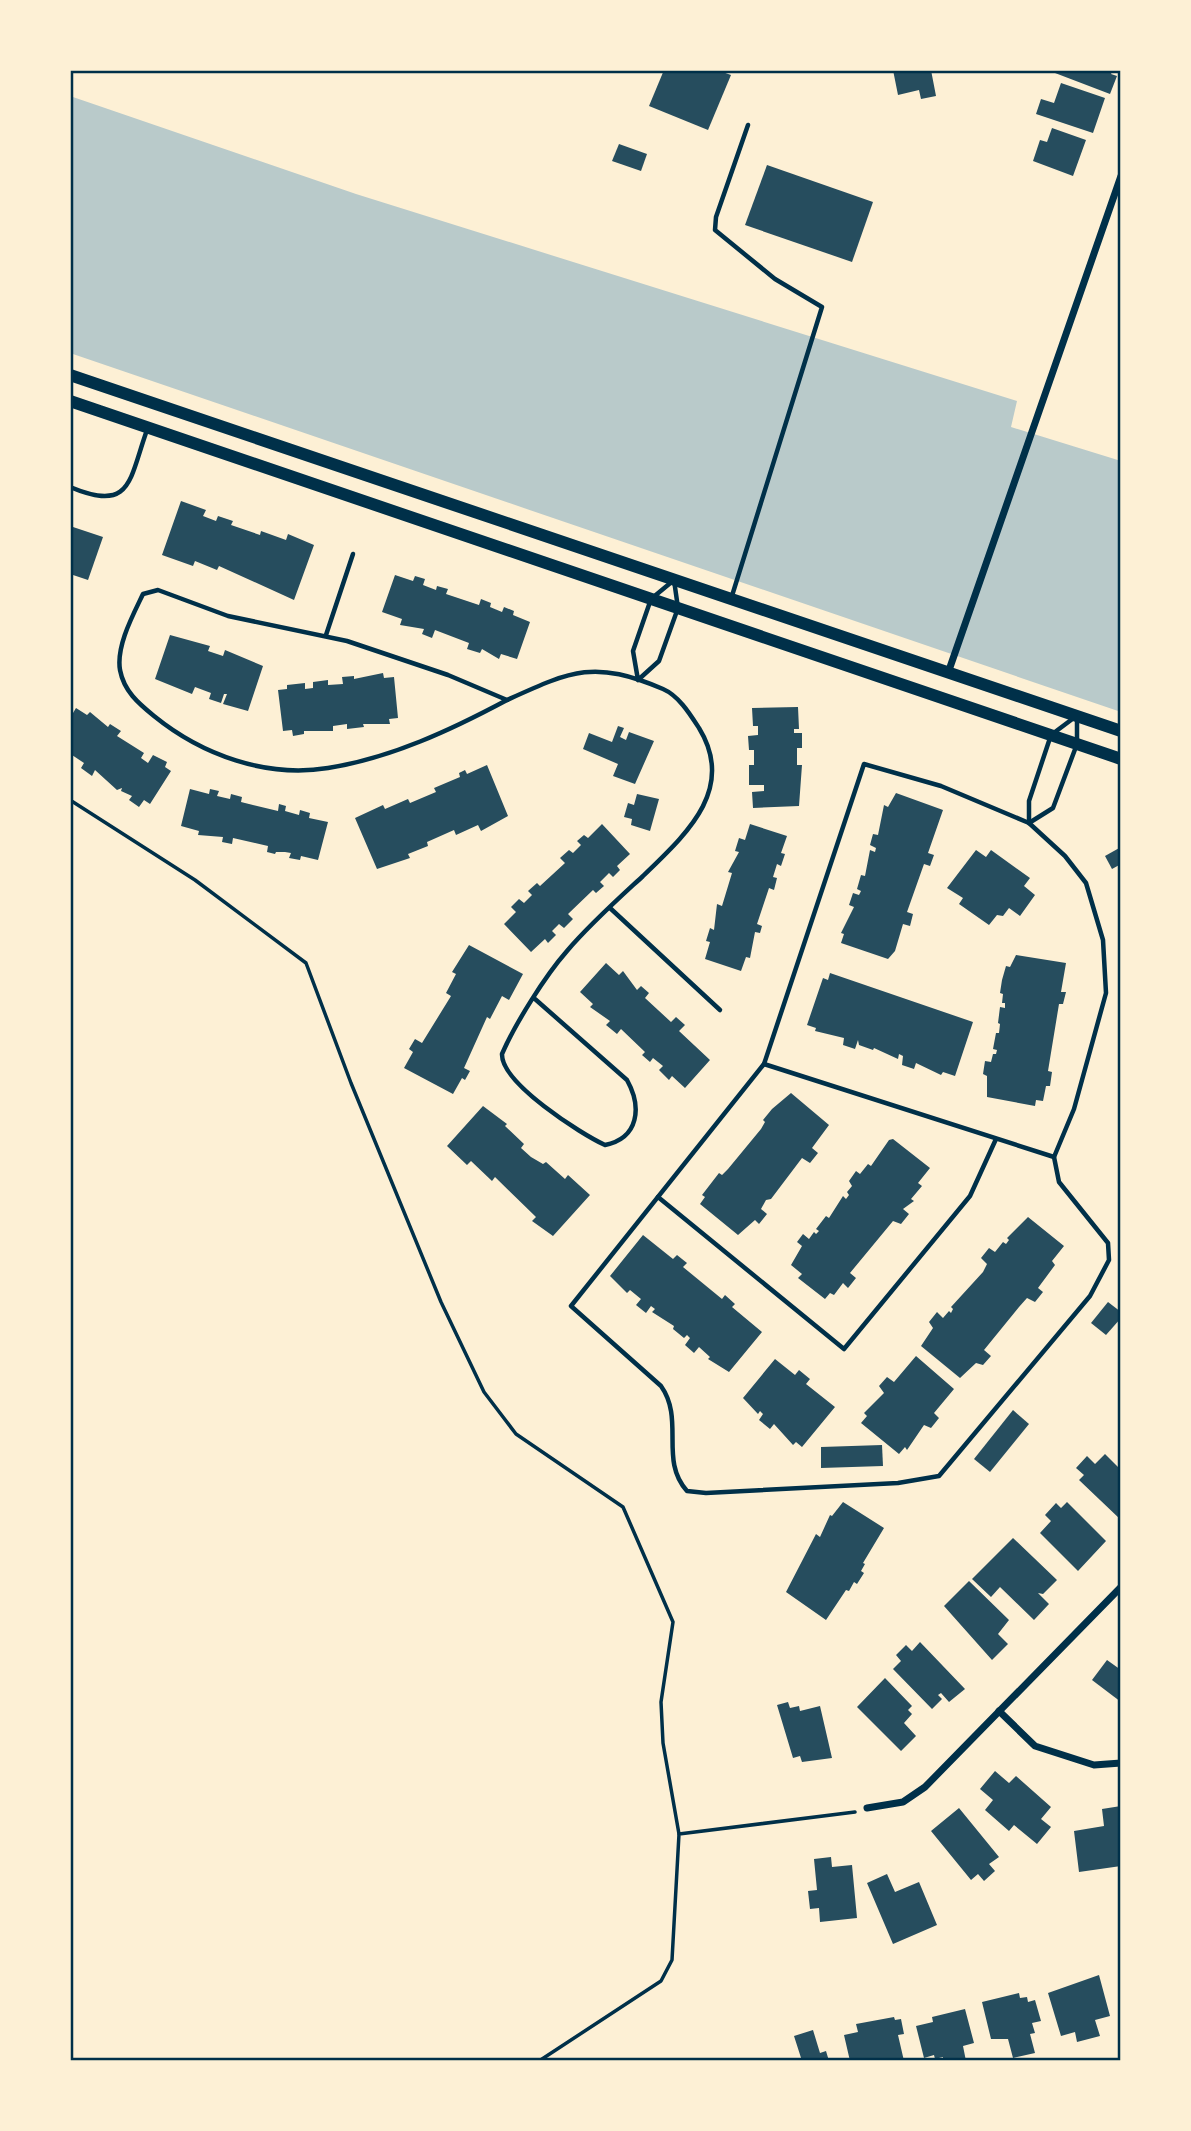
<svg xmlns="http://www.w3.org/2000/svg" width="1191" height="2131" viewBox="0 0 1191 2131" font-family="'Varela Round',sans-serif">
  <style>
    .green { fill: #b9caca }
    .building { fill: #264d5e }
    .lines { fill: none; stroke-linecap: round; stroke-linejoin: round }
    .path { stroke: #003049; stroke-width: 3.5 }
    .service { stroke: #003049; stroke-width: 4.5 }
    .minor { stroke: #003049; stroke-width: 7 }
    .secondary { stroke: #003049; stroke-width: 12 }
    .neatline { fill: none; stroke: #003049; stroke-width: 2.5 }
  </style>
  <rect width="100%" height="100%" fill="#fdf0d5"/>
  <path class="green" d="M70 96 356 194 1017 401 1011 427 1121 461V712L70 353Z"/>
  <g class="building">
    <path d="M664 70H717L731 75 708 130 649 106Z"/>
    <path d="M893 70H931L936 96 921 99 919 90 898 95Z"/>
    <path d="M1056 70H1113L1111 74 1117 76 1110 94 1055 73Z"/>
    <path d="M1061 83 1105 98 1093 133 1036 114 1041 99 1054 103Z"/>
    <path d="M1052 128 1086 140 1073 176 1033 161 1040 140 1047 142Z"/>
    <path d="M619 144 647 154 641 171 612 161Z"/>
    <path d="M767 165 873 202 852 262 745 225Z"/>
    <path d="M181 501 206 510 203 516 216 521 218 516 233 521 231 525 260 535 261 531 286 540 288 534 314 545 294 600 219 566 217 570 195 561 193 566 162 555Z"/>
    <path d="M70 526 103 537 88 580 70 574Z"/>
    <path d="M395 575 413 581 415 576 425 579 423 585 436 590 437 586 448 589 446 594 479 605 481 599 491 603 490 607 502 612 504 607 514 611 513 615 530 622 517 659 501 654 499 659 482 649 480 653 467 649 469 643 435 630 432 638 422 634 424 629 400 625 402 619 382 612Z"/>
    <path d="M170 635 210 646 208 651 223 656 225 650 263 666 248 711 223 704 227 694H224L221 703 209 699 211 693 195 687 192 694 155 679Z"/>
    <path d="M383 673 384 678 394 677 398 718 389 719 390 724H363L364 727 347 729V724L333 726V731H304V734L293 736 292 730 283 731 278 690 287 689V685L305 683V689L313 688V682L328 680V685L343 684 342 677 354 676V679Z"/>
    <path d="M798 707 799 729H794V733H802V748H797V765H802L799 806 753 808 752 792 764 791V785H749V765H754V750H749L748 736 758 735V726H753L752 708Z"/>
    <path d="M76 708 87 715 90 712 108 727 110 724 121 731 117 736 144 753 141 758 148 763 153 755 167 762 165 767 171 771 150 804 144 800 139 807 129 800 132 796 121 791 122 788 117 790 95 770 92 776 81 768 84 763 72 755 70 758V718Z"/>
    <path d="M618 726 624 728 620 737 626 740 629 732 654 741 635 784 613 776 618 764 583 749 589 733 612 742Z"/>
    <path d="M487 765 508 816 481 831 478 825 456 835 454 830 427 842 428 846 408 854 410 858 377 869 355 818 383 805 385 809 408 799 410 803 436 792 434 788 460 777 459 773 465 770 467 774Z"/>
    <path d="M190 789 209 794 210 789 219 791 217 796 230 799 231 794 242 797 241 802 278 811 279 804 286 806 285 811 299 815 300 810 310 813 309 818 328 822 318 860 301 856 300 860 289 858 291 853 285 852H276L275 854 267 852 268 846 233 838 232 844 222 842 223 837 198 835 199 831 181 826Z"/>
    <path d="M896 793 943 810 928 853 934 855 930 866 924 864 907 912 913 914 910 926 903 924 895 951 888 959 841 943 844 934 841 933 854 907 849 905 853 893 859 895 861 891 857 889 861 875 865 876 870 850 875 852 876 848 870 845 873 834 878 835 884 805 888 807Z"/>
    <path d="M637 794 659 799 650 831 631 825 632 819 624 817 628 803 634 805Z"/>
    <path d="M602 824 630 854 617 866 620 870 613 877 609 873 600 882 604 886 596 893 593 890 568 914 573 919 564 928 559 924 552 931 556 935 548 943 545 939 531 952 504 924 516 912 511 907 519 899 524 903 532 895 528 891 537 883 540 886 565 863 560 858 569 850 573 853 581 845 577 841 584 835 588 838Z"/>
    <path d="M750 824 787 836 781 853 785 854 781 866 777 864 773 877 777 878 774 890 769 888 757 924 762 926 760 933 755 932 750 958 746 957 741 971 705 959 710 942 706 941 710 928 714 930 717 904 722 906 732 873 728 872 739 852 735 851 739 838 745 840Z"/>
    <path d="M1121 847V864L1112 869 1105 856Z"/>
    <path d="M976 850 986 857 991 850 1030 878 1024 886 1035 895 1020 916 1009 908 1003 916 997 915 989 925 959 904 963 898 947 888Z"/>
    <path d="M469 945 523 974 509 1000 502 996 490 1019 487 1017 464 1068 470 1071 465 1080 462 1078 453 1094 404 1068 413 1052 409 1049 415 1039 422 1043 451 996 446 993 456 974 452 972Z"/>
    <path d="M1016 955 1066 963 1061 992H1066L1063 1004H1059L1048 1071 1052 1072 1050 1086H1046L1043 1101 1036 1100 1035 1106 987 1097V1076L983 1074 985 1061 991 1062 993 1054H996L997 1050 993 1049 996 1033H999L1000 1024 998 1023 1000 1007 1005 1008V1003H1002L1003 994 1000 993 1002 980 1006 966 1010 967Z"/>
    <path d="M606 963 619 975 623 971 637 990 641 986 649 993 645 998 671 1022 676 1017 685 1025 679 1031 710 1060 685 1088 672 1076 669 1080 659 1070 663 1066 653 1058 650 1062 642 1055 645 1052 621 1029 617 1034 606 1025 610 1021 590 1007 593 1004 580 992Z"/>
    <path d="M830 973 973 1022 955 1076 943 1072 941 1075 916 1063 914 1069 902 1065 903 1056 899 1054 898 1059 874 1048 873 1050 859 1045 858 1040 855 1049 843 1045 844 1038 815 1031 816 1028 807 1025 823 978 828 980Z"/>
    <path d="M791 1093 829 1125 812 1148 818 1153 810 1163 802 1158 771 1199 766 1200 761 1209 767 1214 759 1224 755 1220 738 1235 700 1204 705 1197 702 1195 719 1173 722 1175 728 1169 761 1129 765 1122 763 1120 772 1109Z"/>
    <path d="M483 1106 507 1124 505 1126 524 1144 521 1148 531 1157 543 1164 546 1162 565 1179 568 1175 590 1195 553 1236 532 1221 536 1217 495 1177 492 1181 471 1161 467 1165 447 1146Z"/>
    <path d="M893 1139 930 1168 918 1183 922 1186 911 1199 914 1201 903 1209 909 1214 901 1224 893 1221 850 1273 856 1278 848 1288 843 1283 834 1295 830 1293 825 1299 798 1278 802 1274 791 1265 802 1246 797 1242 803 1234 809 1239 814 1232 816 1234 819 1231 816 1229 826 1216 829 1218 843 1196 846 1199 849 1195 847 1192 852 1186 849 1181 856 1171 860 1174 868 1164 871 1166 889 1140Z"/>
    <path d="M1028 1217 1064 1246 1052 1261 1055 1265 1038 1288 1043 1292 1035 1302 1027 1298 1019 1307 984 1350 991 1356 983 1365 976 1363 960 1378 921 1346 933 1328 929 1322 937 1312 943 1318 949 1311 951 1313 953 1309 951 1307 983 1272 987 1264 981 1258 989 1248 995 1252 1003 1242 1006 1244 1009 1240 1007 1238Z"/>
    <path d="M643 1235 673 1259 677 1255 687 1263 683 1267 722 1299 725 1295 735 1304 732 1307 762 1332 729 1372 708 1359 710 1357 699 1347 694 1353 685 1345 690 1338 687 1335 684 1338 673 1329 674 1326 652 1312 655 1309 651 1306 646 1313 636 1305 641 1299 630 1290 627 1293 610 1276Z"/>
    <path d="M1108 1302 1121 1312V1318L1106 1335 1091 1323Z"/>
    <path d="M916 1356 954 1389 934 1413 939 1418 931 1428 924 1425 907 1450 905 1447 899 1454 861 1423 867 1416 864 1413 884 1393 879 1386 887 1377 894 1382Z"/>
    <path d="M775 1359 795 1375 799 1370 810 1379 806 1384 835 1407 802 1447 796 1442 793 1445 774 1424 770 1429 759 1420 763 1414 760 1411 758 1414 743 1398Z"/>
    <path d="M1013 1410 1029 1424 990 1472 974 1459Z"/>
    <path d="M882 1445 883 1466 821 1468V1447Z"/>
    <path d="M1105 1454 1121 1470V1520L1079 1480 1084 1475 1076 1468 1087 1456 1095 1464Z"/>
    <path d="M843 1502 884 1528 863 1563 865 1564 861 1571 864 1573 857 1584 854 1582 849 1591 846 1590 826 1620 786 1592 816 1534 820 1537 830 1515 832 1516Z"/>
    <path d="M1067 1502 1106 1541 1078 1571 1040 1533 1051 1521 1045 1515 1056 1503 1061 1508Z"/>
    <path d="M1013 1538 1057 1580 1043 1594 1038 1593 1049 1604 1034 1620 1000 1587 991 1597 972 1579Z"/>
    <path d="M969 1581 1009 1620 998 1634 1008 1644 992 1660 944 1606Z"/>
    <path d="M920 1642 965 1689 949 1702 941 1693 938 1695 942 1699 932 1709 893 1669 901 1661 896 1655 906 1645 912 1651Z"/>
    <path d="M1107 1660 1121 1670V1702L1092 1680Z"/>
    <path d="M885 1678 912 1706 908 1710 912 1714 904 1723 916 1736 901 1751 857 1707Z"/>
    <path d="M788 1702 790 1708 799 1706 800 1711 820 1706 832 1758 802 1762 800 1756 793 1758 777 1705Z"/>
    <path d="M995 1771 1009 1783 1016 1776 1051 1807 1041 1819 1051 1827 1037 1844 1014 1825 1009 1831 985 1810 993 1800 980 1789Z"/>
    <path d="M1121 1806V1866L1079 1872 1074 1831 1104 1826 1102 1809Z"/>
    <path d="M959 1808 999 1857 989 1864 995 1871 984 1881 978 1874 971 1880 931 1831Z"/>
    <path d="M831 1857 832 1867 852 1865 857 1918 820 1922 819 1908 810 1909 808 1891 817 1890 814 1859Z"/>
    <path d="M887 1874 895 1892 919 1882 937 1925 893 1944 867 1883Z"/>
    <path d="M1099 1975 1110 2016 1095 2020 1100 2036 1077 2042 1075 2032 1061 2036 1048 1993Z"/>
    <path d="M1019 1993 1020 1998 1027 1997 1028 2002 1035 2000 1041 2021 1032 2023 1035 2033 1030 2034 1035 2053 1013 2058 1008 2039H991L982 2002Z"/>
    <path d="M965 2009 974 2043 963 2046 966 2061H943V2057L935 2059 934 2055 924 2058 916 2026 933 2022 932 2017Z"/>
    <path d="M894 2017 895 2020 901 2019 904 2034 898 2035 904 2061H850L844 2035 858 2032 856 2024Z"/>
    <path d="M813 2030 820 2053 826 2051 829 2061H802L794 2036Z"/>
  </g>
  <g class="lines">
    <g class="path">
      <path d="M70 800 195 880 306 963 351 1083 441 1302 484 1392 516 1434 623 1507 673 1622 661 1702 663 1743 679 1834"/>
      <path d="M539 2061 661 1981 672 1960 679 1834 855 1812"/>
    </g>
    <g class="service">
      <path d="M70 487C132 513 129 480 147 430"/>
      <path d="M674 580 678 608 659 661 638 680 633 651 651 599Z"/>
      <path d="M158 590 228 616 347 641 448 675 507 700C451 730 391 758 328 768 266 778 202 755 154 716 138 703 124 691 120 670 116 646 133 615 143 594Z"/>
      <path d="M731 599 822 307 775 279 715 230 716 217 748 125"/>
      <path d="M326 635 353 554"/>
      <path d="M507 700C573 670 594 660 663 689 679 696 690 714 699 728 737 790 685 835 643 876 617 900 590 924 567 951 545 976 515 1024 502 1054 501 1083 581 1134 605 1145 639 1138 642 1107 627 1080L535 999"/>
      <path d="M864 764 941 786 1029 823 1065 856 1086 883 1103 940 1106 993 1074 1109 1054 1157 1059 1182 1108 1243 1109 1260 1090 1296 939 1476 898 1483 706 1493 687 1491C659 1460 685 1420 661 1386L571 1306 764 1064Z"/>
      <path d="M1029 822V801L1051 735 1075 717"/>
      <path d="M1029 823 1053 808 1077 744V719"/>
      <path d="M610 908 720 1010"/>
      <path d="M764 1064 1054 1157"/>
      <path d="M658 1197 844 1349 970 1196 996 1139"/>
    </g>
    <g class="minor">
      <path d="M948 673 1121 176"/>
      <path d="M999 1711 1035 1746 1094 1765 1121 1763"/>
      <path d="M867 1808 903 1802 925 1787 1121 1587"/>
    </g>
    <g class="secondary">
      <path d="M70 375 1121 731"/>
      <path d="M70 401 1121 759"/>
    </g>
  </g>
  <rect width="1191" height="2131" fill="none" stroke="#fdf0d5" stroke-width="144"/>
  <rect x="72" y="72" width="1047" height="1987" class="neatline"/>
</svg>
